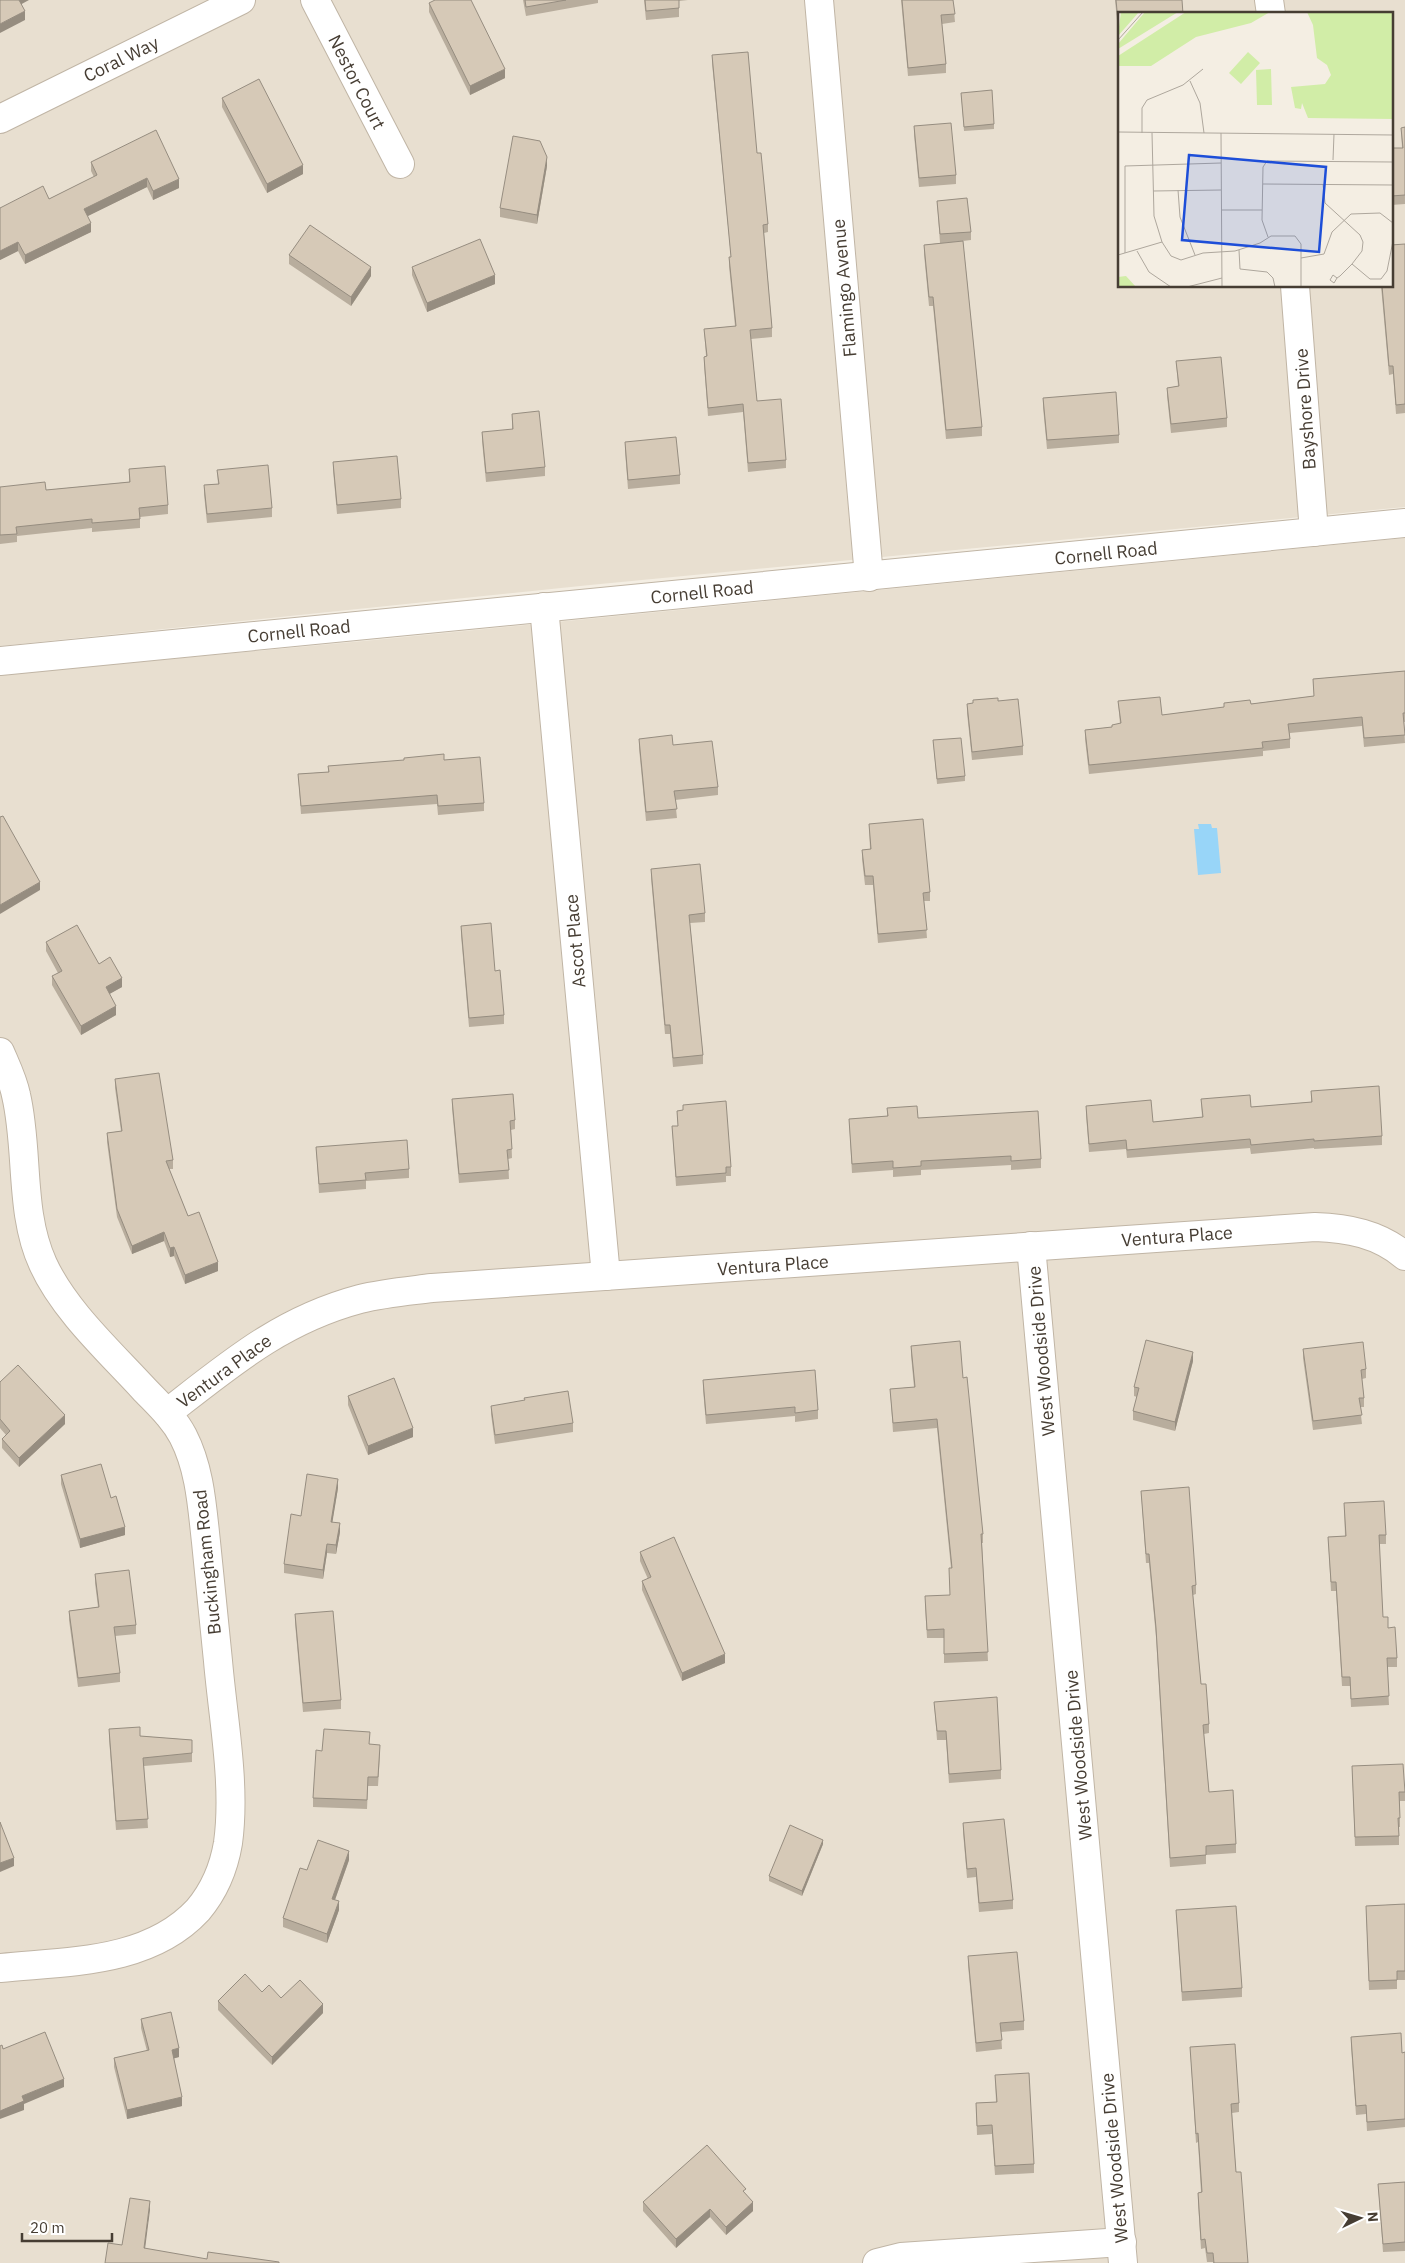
<svg xmlns="http://www.w3.org/2000/svg" width="1405" height="2263" viewBox="0 0 1405 2263" font-family="'IBM Plex Sans',sans-serif">
  <style>
    .residential { fill: #e8dfd0; fill-rule: evenodd }
    .water { fill: #98d5f8 }
    .lines { fill: none; stroke-linecap: round; stroke-linejoin: round }
    .minor-casing { stroke: #c0b5a5; stroke-width: 30 }
    .minor { stroke: #fff; stroke-width: 28 }
    .wall { fill: #b8ad9d }
    .shaded-wall { fill: #968d80 }
    .building { fill: #d6c9b7; stroke: #968d80 }
    .labels { text-anchor: middle; dominant-baseline: central; stroke-width: 4; stroke-linejoin: round; paint-order: stroke }
    .street-label { font-size: 18px; fill: #463d33; stroke: #fff }
    .inset-road { fill: none; stroke: #aea79d; stroke-width: 1 }
    .view { fill: #1d4ed8; fill-opacity: 0.15; stroke: #1d4ed8; stroke-width: 2.5 }
    .inset-edge { fill: none; stroke: #463d33; stroke-width: 2.5 }
  </style>
  <rect width="100%" height="100%" fill="#f4eee3"/>
  <g class="residential">
    <path d="M0 0H1405V507L590 585 0 646ZM1119 14H1391V286H1119Z"/>
    <path d="M1405 538V2263H0V675L374 640Z"/>
  </g>
  <path class="water" d="M1198 824H1211L1212 828H1217L1221 873 1198 875 1194 829H1199Z"/>
  <g class="lines">
    <defs>
      <g id="minor">
        <path d="M315 0 400 164"/>
        <path d="M819 0 869 577"/>
        <path d="M1269 0 1271 14"/>
        <path d="M0 119 241 0"/>
        <path d="M1295 286 1314 532"/>
        <path d="M544 607 606 1276"/>
        <path d="M0 661 1405 523"/>
        <path d="M0 1052C6 1066 13 1080 16 1095 29 1150 19 1212 43 1264 64 1310 109 1351 143 1388 157 1403 173 1417 183 1436 200 1469 202 1506 206 1542 210 1581 214 1621 218 1661 223 1719 236 1785 228 1843 224 1867 214 1891 198 1910 148 1964 67 1961 0 1968"/>
        <path d="M1031 1246 1123 2263"/>
        <path d="M167 1413C230 1364 281 1320 360 1299 383 1293 408 1291 432 1288L1315 1227C1348 1228 1379 1234 1405 1256"/>
        <path d="M877 2263 901 2257 1122 2242"/>
      </g>
    </defs>
    <use href="#minor" class="minor-casing"/>
    <use href="#minor" class="minor"/>
  </g>
  <g class="wall">
    <path d="M523 0H598V3L526 16Z"/>
    <path d="M644 0H688L679 1V17L646 20Z"/>
    <path d="M901 0H953L955 22 942 24 946 64V73L908 76Z"/>
    <path d="M1115 0H1182L1119 14V41Z"/>
    <path d="M429 3 505 78 470 95 429 12Z"/>
    <path d="M712 55 757 153 768 224V232L764 233 772 328V337L751 339 757 401 786 460V468L748 472 743 412 708 416 704 365V357L706 356 704 329 735 326 729 266V257H731L712 63Z"/>
    <path d="M961 93 994 124V129L964 131Z"/>
    <path d="M222 98 303 174 267 193 222 107Z"/>
    <path d="M914 126 956 175V184L919 187 914 135Z"/>
    <path d="M1405 127V204L1391 205V148H1402L1401 128Z"/>
    <path d="M91 162 179 188 153 200 147 187 87 216 91 232 25 264 18 251 0 260V208L49 199 94 177 91 171Z"/>
    <path d="M547 166 537 224 500 217V208Z"/>
    <path d="M937 201 971 232V240L963 241 982 427V436L946 439 933 306H929L924 254V245L940 243Z"/>
    <path d="M1405 244V413L1396 414 1393 374 1389 375 1381 286H1391Z"/>
    <path d="M289 255 371 276 351 306 289 264Z"/>
    <path d="M412 267 495 284 427 312 412 275Z"/>
    <path d="M1176 361 1227 418V427L1171 433 1167 396V388L1178 386Z"/>
    <path d="M1043 398 1119 435V443L1047 449 1043 407Z"/>
    <path d="M512 414 545 467V476L486 482 482 441V432L512 430Z"/>
    <path d="M625 442 680 475V484L628 489 625 451Z"/>
    <path d="M333 462 401 499V508L337 514 333 470Z"/>
    <path d="M129 469 168 505V514L140 517V528L92 532V528L17 536V542L0 544V487L46 490 129 482Z"/>
    <path d="M217 470 272 508V517L207 523 204 494V485L218 484Z"/>
    <path d="M1405 671V722H1404L1405 743 1364 747 1362 726 1290 733V748L1263 751V756L1089 774 1085 739V730L1112 727 1120 724 1118 701 1162 715 1314 696 1313 679Z"/>
    <path d="M967 704 1023 746V755L972 760 967 713Z"/>
    <path d="M639 739 673 745 718 787V795L675 800 677 818 646 821 639 748Z"/>
    <path d="M933 740 965 776V781L937 784Z"/>
    <path d="M444 760 484 803V811L438 815 437 804 301 814 298 774 328 772V766Z"/>
    <path d="M869 824 930 892V901H924L927 938 878 943 873 885H865L862 859V850L870 849Z"/>
    <path d="M651 869 705 913V922L690 923 703 1055V1064L673 1067 670 1034H665L651 878Z"/>
    <path d="M461 926 495 971 504 1015V1024L469 1027 461 935Z"/>
    <path d="M46 942 99 964 122 987 109 994 116 1015 81 1035 52 985V976L58 973 46 951Z"/>
    <path d="M115 1079 173 1160V1169H169L188 1216 218 1271 185 1284 174 1256 170 1257 164 1241 132 1254 117 1217 107 1142V1133L121 1131 115 1088Z"/>
    <path d="M1311 1091 1382 1136V1145L1314 1149V1148L1251 1154 1250 1148 1127 1158 1126 1149 1089 1152 1086 1115V1106L1153 1122 1202 1117 1201 1099 1251 1107 1311 1102Z"/>
    <path d="M452 1099 515 1120V1129L511 1130 512 1158 508 1159 509 1179 459 1183 452 1108Z"/>
    <path d="M683 1105 731 1167V1176H726V1182L676 1186 672 1126H678L677 1111 683 1110Z"/>
    <path d="M887 1108 1041 1159V1168L1011 1170V1165L921 1170V1175L893 1177V1170L852 1173 849 1119 887 1116Z"/>
    <path d="M316 1147 409 1169V1178L366 1181V1189L319 1193Z"/>
    <path d="M911 1346 963 1378 983 1534V1543H982L988 1661 944 1663V1638H927L925 1605 950 1595 951 1568 937 1428 893 1432 890 1389 914 1387 911 1355Z"/>
    <path d="M1303 1349 1366 1369V1378L1362 1379 1364 1398V1407H1360L1362 1424 1313 1430 1303 1358Z"/>
    <path d="M1193 1361 1175 1431 1133 1420V1411L1137 1397 1134 1396V1387Z"/>
    <path d="M703 1380 818 1410V1419L795 1422V1416L706 1424 703 1389Z"/>
    <path d="M0 1382 65 1424 19 1467 2 1448V1439L6 1435 0 1428Z"/>
    <path d="M348 1396 413 1437 368 1455 348 1405Z"/>
    <path d="M491 1406 573 1423V1432L495 1444 491 1414Z"/>
    <path d="M61 1475 111 1498 125 1535 80 1548 61 1484Z"/>
    <path d="M338 1488 332 1522 340 1532 336 1554 327 1553 323 1579 284 1573V1564L301 1516Z"/>
    <path d="M1141 1491 1196 1585V1594L1193 1595 1201 1684 1209 1724V1733L1204 1734 1209 1792 1236 1844V1853L1206 1855V1864L1170 1867 1156 1637 1149 1563H1146Z"/>
    <path d="M1344 1503 1386 1535V1544H1379L1383 1617 1388 1628 1397 1658V1667H1387L1389 1705 1351 1707 1350 1686H1342L1336 1591H1331L1328 1537 1345 1536Z"/>
    <path d="M640 1552 725 1663 682 1681 642 1590V1581L648 1579 640 1561Z"/>
    <path d="M95 1574 136 1625V1634L115 1636 120 1673V1682L78 1687 69 1620V1611L98 1607 95 1583Z"/>
    <path d="M295 1614 341 1700V1709L303 1712 295 1623Z"/>
    <path d="M934 1702 1001 1770V1779L949 1783 946 1740H937Z"/>
    <path d="M109 1729 140 1736 192 1740V1762L144 1766 148 1828 116 1830 109 1738Z"/>
    <path d="M370 1744 380 1754 378 1786H368L367 1809 313 1807V1798L322 1751Z"/>
    <path d="M1352 1766 1405 1792V1801H1400V1827H1399V1845L1355 1846Z"/>
    <path d="M963 1823 1013 1900V1909L979 1912 976 1877 967 1878 963 1832Z"/>
    <path d="M823 1844 802 1896 769 1881V1876Z"/>
    <path d="M349 1860 335 1900 339 1910 327 1943 283 1927V1918L307 1870Z"/>
    <path d="M1405 1904V1980H1397V1989L1369 1990 1366 1906Z"/>
    <path d="M1176 1910 1242 1988V1997L1182 2001Z"/>
    <path d="M968 1956 1024 2021V2030L1001 2032 1002 2049 976 2052 968 1965Z"/>
    <path d="M262 1992 281 1998 323 2013 272 2065 218 2010V2001Z"/>
    <path d="M141 2019 179 2057 174 2058 182 2106 127 2119 114 2067V2058L147 2051 141 2028Z"/>
    <path d="M1351 2037 1402 2053 1405 2052V2127L1367 2131 1366 2114 1356 2115 1351 2046Z"/>
    <path d="M1190 2047 1239 2103V2112L1232 2113 1236 2172 1248 2263H1213V2262H1207L1205 2248 1201 2249 1198 2202V2193L1201 2192 1198 2142 1196 2143Z"/>
    <path d="M995 2075 1034 2164V2173L995 2175 992 2134 977 2135 976 2103 996 2102Z"/>
    <path d="M1405 2182V2251L1383 2252 1378 2184Z"/>
    <path d="M746 2194 753 2211 726 2235 710 2217 676 2248 643 2211V2202Z"/>
  </g>
  <g class="shaded-wall">
    <path d="M18 0H29L18 6Z"/>
    <path d="M25 11V20L0 33V24Z"/>
    <path d="M505 69V78L470 95V86Z"/>
    <path d="M547 157V166L537 224V215Z"/>
    <path d="M303 165V174L267 193V184Z"/>
    <path d="M147 178V187L84 218V209Z"/>
    <path d="M179 179V188L153 200V191Z"/>
    <path d="M91 223V232L25 264V255Z"/>
    <path d="M18 242V251L0 260V251Z"/>
    <path d="M371 267V276L351 306V297Z"/>
    <path d="M495 275V284L427 312V303Z"/>
    <path d="M40 882V890L0 914V905Z"/>
    <path d="M122 978V987L106 996V987Z"/>
    <path d="M116 1006V1015L81 1035V1026Z"/>
    <path d="M164 1232V1241L132 1254V1246Z"/>
    <path d="M174 1247V1256L170 1257V1248Z"/>
    <path d="M218 1262V1271L185 1284V1275Z"/>
    <path d="M1193 1352V1361L1175 1431V1422Z"/>
    <path d="M65 1415V1424L19 1467V1458Z"/>
    <path d="M413 1428V1437L368 1455V1446Z"/>
    <path d="M338 1479V1488L331 1531V1522Z"/>
    <path d="M340 1523V1532L336 1554V1545Z"/>
    <path d="M125 1527V1535L80 1548V1539Z"/>
    <path d="M327 1544V1553L323 1579V1570Z"/>
    <path d="M725 1654V1663L682 1681V1673Z"/>
    <path d="M823 1840V1844L802 1896V1891Z"/>
    <path d="M349 1851V1860L332 1908V1899Z"/>
    <path d="M14 1858V1866L0 1872V1863Z"/>
    <path d="M339 1901V1910L327 1943V1934Z"/>
    <path d="M323 2004V2013L272 2065V2057Z"/>
    <path d="M179 2048V2057L172 2059V2050Z"/>
    <path d="M64 2079V2087L24 2104V2110L0 2119V2111L22 2096Z"/>
    <path d="M182 2097V2106L127 2119V2110Z"/>
    <path d="M150 2201V2210L144 2257V2248Z"/>
    <path d="M753 2202V2211L726 2235V2227Z"/>
    <path d="M710 2209V2217L676 2248V2239Z"/>
  </g>
  <g class="building">
    <path d="M0 0H19L25 11 0 24Z"/>
    <path d="M435 0H471L505 69 470 86 429 3Z"/>
    <path d="M525 0H566L526 7Z"/>
    <path d="M645 0H679V8L646 11Z"/>
    <path d="M902 0H953L955 14 941 15 946 64 908 68Z"/>
    <path d="M1116 0H1182L1183 14H1119V32Z"/>
    <path d="M748 52 757 153H761L768 224 763 225 772 328 750 330 757 401 781 399 786 460 748 463 743 404 708 408 704 357 707 356 704 329 736 326 729 257H731L712 55Z"/>
    <path d="M259 79 303 165 267 184 222 98Z"/>
    <path d="M992 90 994 124 964 127 961 93Z"/>
    <path d="M951 123 956 175 919 178 914 126Z"/>
    <path d="M1405 127V195L1391 196V148H1403L1401 128Z"/>
    <path d="M156 130 179 179 153 191 147 178 84 209 91 223 25 255 18 242 0 251V208L43 186 49 199 97 175 91 162Z"/>
    <path d="M513 136 540 141 547 157 537 215 500 208Z"/>
    <path d="M967 198 971 232 940 234 937 201Z"/>
    <path d="M310 225 371 267 351 297 289 255Z"/>
    <path d="M480 239 495 275 427 303 412 267Z"/>
    <path d="M963 241 982 427 946 430 933 297H929L924 245Z"/>
    <path d="M1405 244V404L1396 405 1393 366H1389L1382 286H1391V245Z"/>
    <path d="M1221 357 1227 418 1171 424 1167 388 1179 386 1176 361Z"/>
    <path d="M1116 392 1119 435 1047 440 1043 398Z"/>
    <path d="M539 411 545 467 486 473 482 432 513 429 512 414Z"/>
    <path d="M676 437 680 475 628 480 625 442Z"/>
    <path d="M397 456 401 499 337 505 333 462Z"/>
    <path d="M268 465 272 508 207 514 204 485 219 484 217 470Z"/>
    <path d="M165 466 168 505 139 508 140 519 92 523V519L16 527 17 534 0 535V487L45 482 46 490 130 482 129 469Z"/>
    <path d="M1405 671V713H1403L1405 735 1364 738 1362 717 1288 724 1290 739 1262 742 1263 748 1089 765 1085 730 1112 727V725L1121 723 1118 701 1160 697 1162 715 1224 707V703L1250 700 1251 704 1314 696 1313 679Z"/>
    <path d="M998 698V701L1018 699 1023 746 972 752 967 704 973 703V700Z"/>
    <path d="M672 735 673 745 712 741 718 787 674 791 677 809 646 812 639 739Z"/>
    <path d="M961 738 965 776 937 779 933 740Z"/>
    <path d="M444 754V760L480 757 484 803 438 806 437 795 301 806 298 774 329 772 328 766 404 760V758Z"/>
    <path d="M3 816 40 882 0 905V817Z"/>
    <path d="M923 819 930 892 923 893 927 930 878 934 873 876H865L862 850 871 849 869 824Z"/>
    <path d="M700 864 705 913 689 915 703 1055 673 1058 670 1025H665L651 869Z"/>
    <path d="M491 923 495 971 500 970 504 1015 469 1018 461 926Z"/>
    <path d="M77 925 99 964 110 957 122 978 106 987 116 1006 81 1026 52 976 62 971 46 942Z"/>
    <path d="M159 1073 173 1160 166 1161 188 1216 199 1212 218 1262 185 1275 174 1247 170 1248 164 1232 132 1246 117 1209 107 1133 122 1131 115 1079Z"/>
    <path d="M1379 1086 1382 1136 1314 1141V1139L1251 1145 1250 1139 1127 1150 1126 1140 1089 1144 1086 1106 1151 1100 1153 1122 1203 1117 1201 1099 1250 1095 1251 1107 1312 1102 1311 1091Z"/>
    <path d="M513 1094 515 1120 510 1121 512 1149 507 1150 509 1170 459 1174 452 1099Z"/>
    <path d="M726 1101 731 1167H726V1173L676 1177 672 1126H678L677 1111 683 1110V1105Z"/>
    <path d="M917 1106 918 1118 1038 1111 1041 1159 1011 1161V1156L921 1161V1166L893 1168V1161L852 1164 849 1119 888 1116 887 1108Z"/>
    <path d="M407 1140 409 1169 365 1173 366 1180 319 1184 316 1147Z"/>
    <path d="M1146 1340 1193 1352 1175 1422 1133 1411 1139 1388 1134 1387Z"/>
    <path d="M960 1341 963 1378 967 1377 983 1534H981L988 1652 944 1654V1629L927 1630 925 1596 950 1595 949 1568H952L937 1419 893 1423 890 1389 915 1387 911 1346Z"/>
    <path d="M1363 1342 1366 1369 1361 1370 1364 1398H1359L1362 1415 1313 1421 1303 1349Z"/>
    <path d="M18 1365 65 1415 19 1458 2 1439 10 1431 0 1419V1382Z"/>
    <path d="M815 1370 818 1410 795 1413V1407L706 1415 703 1380Z"/>
    <path d="M394 1378 413 1428 368 1446 348 1396Z"/>
    <path d="M568 1391 573 1423 495 1435 491 1406 525 1400 524 1398Z"/>
    <path d="M101 1464 111 1498 116 1496 125 1527 80 1539 61 1475Z"/>
    <path d="M307 1474 338 1479 331 1522 340 1523 336 1545 327 1544 323 1570 284 1564 291 1514 301 1516Z"/>
    <path d="M1189 1487 1196 1585 1192 1586 1201 1684H1206L1209 1724 1203 1725 1209 1792 1233 1790 1236 1844 1206 1846V1855L1170 1858 1156 1628 1149 1554H1146L1141 1491Z"/>
    <path d="M1384 1501 1386 1535H1379L1383 1617H1388V1628L1395 1627 1397 1658H1387L1389 1696 1351 1699 1350 1677H1342L1336 1582H1331L1328 1537 1346 1536 1344 1503Z"/>
    <path d="M674 1537 725 1654 682 1673 642 1581 651 1577 640 1552Z"/>
    <path d="M129 1570 136 1625 114 1627 120 1673 78 1678 69 1611 99 1607 95 1574Z"/>
    <path d="M333 1611 341 1700 303 1703 295 1614Z"/>
    <path d="M997 1697 1001 1770 949 1774 946 1731H937L934 1702Z"/>
    <path d="M140 1727V1736L192 1740V1753L143 1758 148 1819 116 1821 109 1729Z"/>
    <path d="M324 1729 370 1732 369 1744 380 1745 378 1777H368L367 1800 313 1798 316 1750 322 1751Z"/>
    <path d="M1403 1764 1405 1792H1399L1400 1818H1398L1399 1836 1355 1837 1352 1766Z"/>
    <path d="M1004 1819 1013 1900 979 1903 976 1868 967 1869 963 1823Z"/>
    <path d="M0 1822 14 1858 0 1863Z"/>
    <path d="M790 1825 823 1840 802 1891 769 1876Z"/>
    <path d="M318 1840 349 1851 332 1899 339 1901 327 1934 283 1918 300 1868 307 1870Z"/>
    <path d="M1405 1904V1971H1397V1980L1369 1981 1366 1906Z"/>
    <path d="M1236 1906 1242 1988 1182 1992 1176 1910Z"/>
    <path d="M1017 1952 1024 2021 1000 2023 1002 2040 976 2043 968 1956Z"/>
    <path d="M245 1974 262 1992 269 1985 281 1998 300 1980 323 2004 272 2057 218 2001Z"/>
    <path d="M171 2012 179 2048 172 2050 182 2097 127 2110 114 2058 149 2050 141 2019Z"/>
    <path d="M45 2032 64 2079 22 2096 24 2101 0 2111V2046L2 2045 3 2049Z"/>
    <path d="M1401 2033 1402 2053 1405 2052V2119L1367 2122 1366 2105 1356 2106 1351 2037Z"/>
    <path d="M1235 2044 1239 2103 1231 2104 1236 2172H1241L1248 2263H1214L1213 2253H1207L1205 2239 1201 2240 1198 2193 1202 2192 1198 2133 1196 2134 1190 2047Z"/>
    <path d="M1029 2073 1034 2164 995 2166 992 2125 977 2126 976 2103 997 2102 995 2075Z"/>
    <path d="M707 2145 746 2189 743 2191 753 2202 726 2227 710 2209 676 2239 643 2202Z"/>
    <path d="M1405 2182V2242L1383 2244 1378 2184Z"/>
    <path d="M130 2198 150 2201 144 2248 207 2259 208 2252 279 2262V2263H105L108 2243 122 2245Z"/>
  </g>
  <g class="labels">
    <g class="street-label">
      <text transform="translate(121 59) rotate(-26)">Coral Way</text>
      <text transform="translate(357 82) rotate(63)">Nestor Court</text>
      <text transform="translate(844 288) rotate(-95)">Flamingo Avenue</text>
      <text transform="translate(1305 409) rotate(-94)">Bayshore Drive</text>
      <text transform="translate(1106 553) rotate(-6)">Cornell Road</text>
      <text transform="translate(702 592) rotate(-6)">Cornell Road</text>
      <text transform="translate(299 631) rotate(-6)">Cornell Road</text>
      <text transform="translate(575 941) rotate(-95)">Ascot Place</text>
      <text transform="translate(1177 1236) rotate(-4)">Ventura Place</text>
      <text transform="translate(773 1265) rotate(-4)">Ventura Place</text>
      <text transform="translate(1041 1351) rotate(-95)">West Woodside Drive</text>
      <text transform="translate(224 1371) rotate(-36)">Ventura Place</text>
      <text transform="translate(207 1562) rotate(-96)">Buckingham Road</text>
      <text transform="translate(1078 1755) rotate(-95)">West Woodside Drive</text>
      <text transform="translate(1114 2158) rotate(-95)">West Woodside Drive</text>
    </g>
  </g>
  <g transform="translate(1118 12)">
    <rect width="275" height="275" fill="#f4eee3"/>
    <path d="M3 0H21L0 24V22ZM27 0H60L0 37V32ZM68 0H152L133 11 78 25 33 54H0V44ZM189 0H275V107L190 106 184 91 183 97 177 96 173 75 207 72 213 63 209 53 199 46 195 13ZM130 40 142 51 123 72 111 61ZM153 57 154 93H139L138 58ZM8 264 18 275H0V265Z" fill="#d1eda7"/>
    <path class="inset-road" d="M0 28 25 0M72 69 82 91 86 121M0 120 275 123M24 121V96L29 88 65 73 85 57M34 121 36 204 44 230 53 244 63 248 85 241 117 239 142 231 153 224H177L183 232V275M103 121 104 275M215 148 216 122M145 172 275 173M205 172 207 191 242 223 245 230 244 239 234 252 222 264 219 266 215 263 212 268 216 271 219 266M60 178 62 205 77 243M35 179 103 178M104 198H144M150 225 144 208 145 155 149 149 275 150M121 238 122 257 149 260 155 266 157 275M19 239 31 260 53 275M7 241V154L103 151M0 243 44 230M183 246 206 242 214 220 233 202 262 201 275 211M234 252 252 267H263L269 259 275 229M69 275 104 266"/>
    <path class="view" d="M71 143 208 155 201 240 64 228Z"/>
    <rect width="275" height="275" class="inset-edge"/>
  </g>
  <g transform="translate(1360 2218) rotate(85)" stroke="#ffffff" stroke-width="4" paint-order="stroke">
  <path d="M0-4L9 19L0 12L-9 19Z" fill="#463d33"/>
  <text y="-8" font-size="14" font-weight="bold" text-anchor="middle" fill="#463d33">N</text>
  </g>
  <path d="M22 2233v8h90v-8" fill="none" stroke="#463d33" stroke-width="2.5"/>
  <text x="30" y="2233" font-size="15" fill="#463d33" stroke="#ffffff" stroke-width="4" paint-order="stroke">20 m</text>
</svg>
